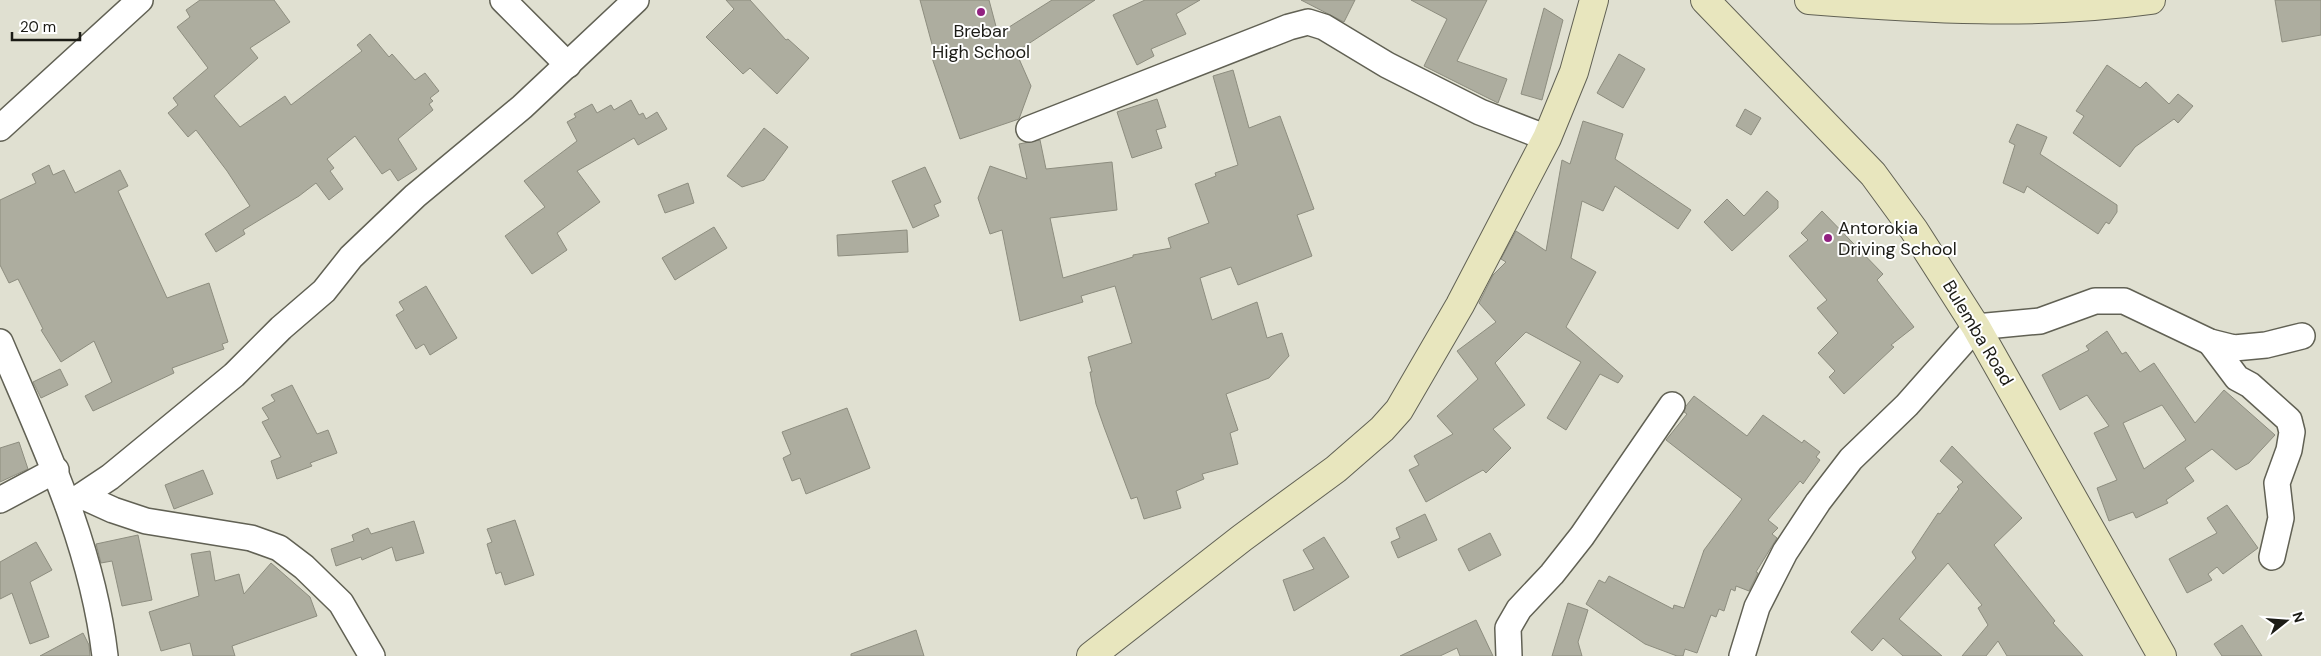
<svg xmlns="http://www.w3.org/2000/svg" width="2321" height="656" viewBox="0 0 2321 656" font-family="'DM Sans',sans-serif">
  <style>
    .building { fill: #adad9f; stroke: #8d8d7f; fill-rule: evenodd }
    .lines { fill: none; stroke-linecap: round; stroke-linejoin: round }
    .street-casing { stroke: #616154; stroke-width: 28 }
    .secondary-casing { stroke: #616154; stroke-width: 30 }
    .street { stroke: #fff; stroke-width: 25 }
    .secondary { stroke: #e8e6be; stroke-width: 28 }
    .poi-dot { fill: #922181; stroke: #fff; stroke-width: 2 }
    .labels { text-anchor: middle; dominant-baseline: central; stroke-width: 4; stroke-linejoin: round; paint-order: stroke }
    .poi-label { font-size: 18px; fill: #1b1b15; stroke: #fff }
    .street-label { font-size: 18px; fill: #1b1b15; stroke: #fff }
  </style>
  <rect width="100%" height="100%" fill="#e0e0d1"/>
  <g class="building">
    <path d="M200 0H274L290 22 250 48 258 58 214 96 240 127 285 96 291 105 362 51 357 45 370 34 389 57 392 54 415 80 425 73 439 91 430 98 433 101 429 104 433 110 398 139 417 169 398 181 390 169 382 174 355 136 327 159 334 168 330 171 343 189 329 200 316 183 299 196 243 230 245 234 216 252 205 234 250 206 227 171 196 130 188 137 168 113 178 105 173 98 208 68 177 27 190 17 186 10Z"/>
    <path d="M726 0H750L786 40 788 39 809 58 777 94 750 68 743 74 706 37 734 9Z"/>
    <path d="M920 0H989L998 34 1052 0H1095L1016 52 1031 86 1019 119 960 139 932 58 936 59Z"/>
    <path d="M1145 0H1200L1176 14 1186 34 1151 49 1154 56 1137 65 1113 15Z"/>
    <path d="M1301 0H1355L1344 22Z"/>
    <path d="M1411 0H1487L1457 61 1507 79 1498 103 1424 66 1447 19Z"/>
    <path d="M2275 0H2321V35L2282 42Z"/>
    <path d="M1544 8 1563 20 1542 100 1521 94Z"/>
    <path d="M1619 54 1645 69 1623 108 1597 93Z"/>
    <path d="M2107 65 2140 88 2146 82 2169 104 2178 94 2193 106 2178 123 2174 119 2135 147 2120 167 2073 133 2084 116 2076 111Z"/>
    <path d="M1233 70 1249 128 1280 116 1314 209 1297 215 1312 256 1238 285 1231 267 1200 278 1212 320 1257 302 1267 338 1282 333 1289 356 1269 378 1226 394 1238 430 1230 433 1238 464 1202 474 1204 479 1176 491 1181 508 1144 519 1137 497 1131 499 1104 427 1096 404 1090 372H1092L1088 357 1132 343 1115 286 1081 296 1083 302 1020 321 1002 230 990 234 978 198 990 166 1027 179 1019 144 1040 140 1046 169 1112 162 1117 210 1050 218 1063 278 1133 257V255L1171 248 1168 238 1209 223 1195 184 1216 176 1215 173 1238 165 1213 76Z"/>
    <path d="M1157 99 1166 127 1156 130 1162 148 1132 158 1117 112Z"/>
    <path d="M631 100 639 115 643 113 646 119 657 112 667 129 638 145 634 138 577 171 600 202 557 233 567 250 532 274 505 236 545 207 524 181 577 141 567 122 576 117 574 114 592 104 597 113 611 105 614 110Z"/>
    <path d="M1745 109 1761 118 1751 135 1736 126Z"/>
    <path d="M1583 121 1623 134 1615 159 1691 210 1678 229 1615 186 1603 211 1582 201 1571 258 1596 272 1566 327 1623 376 1618 383 1600 374 1566 430 1547 418 1581 362 1526 332 1495 363 1525 405 1493 429 1511 448 1486 473 1483 470 1426 502 1409 470 1419 465 1414 456 1453 434 1437 416 1478 379 1457 351 1496 322 1479 303 1493 275 1506 262 1501 259 1516 231 1546 251 1562 160 1570 164Z"/>
    <path d="M2017 124 2047 137 2040 154 2117 205V212L2109 224 2106 222 2098 234 2027 186 2024 193 2003 183 2015 145 2009 142Z"/>
    <path d="M764 128 788 147 764 180 742 187 727 176Z"/>
    <path d="M49 165 53 175 64 170 75 193 120 170 128 186 118 191 167 298 209 283 228 342 222 344 224 349 172 368 174 373 93 411 85 396 112 382 94 341 61 362 41 330 43 329 18 279 9 283 0 265V200L36 183 32 174Z"/>
    <path d="M925 167 941 202 934 205 939 216 913 228 892 181Z"/>
    <path d="M688 183 694 203 665 213 658 195Z"/>
    <path d="M1767 191 1778 201V208L1732 251 1704 222 1727 199 1744 216Z"/>
    <path d="M1822 211 1883 274 1877 280 1914 327 1891 345 1894 347 1844 394 1829 377 1835 371 1818 353 1838 333 1817 308 1827 300 1789 256 1808 240 1801 233Z"/>
    <path d="M714 227 727 248 675 280 662 258Z"/>
    <path d="M907 230 908 252 838 256 837 235Z"/>
    <path d="M426 286 457 338 430 355 424 344 416 349 396 315 404 310 399 302Z"/>
    <path d="M2107 331 2122 354 2126 352 2140 372 2154 363 2195 423 2224 390 2275 435 2249 463 2236 470 2212 449 2185 468 2194 481 2166 500 2168 503 2136 518 2133 512 2109 521 2097 488 2117 480 2094 433 2109 426 2087 395 2060 410 2042 375 2089 350 2086 346ZM2162 405 2186 440 2144 469 2123 423Z"/>
    <path d="M60 369 68 385 41 398 33 382Z"/>
    <path d="M292 385 317 434 328 430 337 453 310 463 312 466 277 479 271 461 281 457 262 422 269 419 262 408 275 401 271 395Z"/>
    <path d="M1694 396 1747 436 1763 415 1802 443 1804 440 1820 452 1816 457 1820 460 1803 484 1800 481 1768 520 1778 528 1772 534 1777 538 1756 572 1758 573 1749 591 1736 586 1735 591 1731 589 1724 611 1719 609 1716 617 1711 615 1697 653 1685 649 1683 656H1677L1645 644 1586 604 1599 580 1605 583 1609 576 1673 609 1674 605 1684 608 1704 550 1742 499 1666 440 1687 414 1684 412 1686 406Z"/>
    <path d="M847 408 870 468 806 494 800 478 792 481 783 458 791 454 782 432Z"/>
    <path d="M19 442 28 469 0 482V448Z"/>
    <path d="M1952 446 2022 518 1994 545 2055 621 2053 623 2083 656H2007L1998 641 1986 656H1962L1988 625 1978 608 1982 605 1948 563 1899 619 1942 656H1903L1883 638 1872 651 1851 632 1916 558 1912 552 1938 513 1940 514 1959 489 1957 487 1963 482 1940 461Z"/>
    <path d="M203 470 213 494 174 509 165 485Z"/>
    <path d="M2227 505 2258 548 2223 574 2217 567 2208 574 2212 580 2187 593 2169 559 2217 533 2207 518Z"/>
    <path d="M1425 514 1437 540 1398 558 1391 542 1400 538 1396 528Z"/>
    <path d="M515 520 534 575 505 585 501 572 496 574 487 544 492 542 487 529Z"/>
    <path d="M414 521 424 553 396 561 392 547 362 560 361 557 336 566 331 549 354 541 352 535 368 528 371 534Z"/>
    <path d="M1490 533 1501 555 1469 571 1458 549Z"/>
    <path d="M138 535 152 600 122 606 112 561 101 563 96 544Z"/>
    <path d="M1324 537 1349 577 1294 611 1283 580 1314 569 1303 550Z"/>
    <path d="M36 542 52 570 30 582 49 637 30 644 12 593 0 599V562Z"/>
    <path d="M210 551 215 581 239 574 244 594 271 563 310 597 317 616 232 646 235 656H193L190 643 161 651 149 612 199 596 191 554Z"/>
    <path d="M1568 603 1588 610 1578 642 1582 656H1552Z"/>
    <path d="M1476 620 1493 656H1460L1457 648 1440 656H1400Z"/>
    <path d="M2242 625 2262 656H2222L2214 644Z"/>
    <path d="M916 630 924 656H851V654Z"/>
    <path d="M83 633 89 645 90 656H40Z"/>
  </g>
  <g class="lines">
    <defs>
      <g id="street">
        <path d="M503 0 568 65"/>
        <path d="M0 128 140 0"/>
        <path d="M1029 129 1289 27 1308 22 1324 27 1387 65 1480 112 1547 138"/>
        <path d="M0 342C44 445 92 544 105 656"/>
        <path d="M2210 342 2237 378 2250 385 2289 420 2292 432 2289 450 2277 483 2281 518 2272 557"/>
        <path d="M82 496 113 510 146 521 251 538 279 548 304 567 341 603 372 656"/>
        <path d="M0 500 56 470"/>
        <path d="M68 505 110 477 234 375 281 328 324 291 351 257 415 196 522 107 636 0"/>
        <path d="M1509 656 1508 628 1519 609 1552 574 1582 536 1672 405"/>
        <path d="M1742 656 1757 607 1785 552 1818 502 1851 459 1907 405 1976 327 2040 321 2095 301H2124L2210 342 2234 348 2266 345 2302 336"/>
      </g>
      <g id="secondary">
        <path d="M1705 0 1873 174 1914 230 1976 327 2162 656"/>
        <path d="M1809 0C1923 9 2037 16 2151 0"/>
        <path d="M1091 656 1242 538 1336 469 1382 429 1399 410 1460 305 1547 138 1574 72 1594 0"/>
      </g>
    </defs>
    <use href="#street" class="street-casing"/>
    <use href="#secondary" class="secondary-casing"/>
    <use href="#street" class="street"/>
    <use href="#secondary" class="secondary"/>
  </g>
  <g class="poi-dot">
    <circle cx="981" cy="12" r="5"/>
    <circle cx="1828" cy="238" r="5"/>
  </g>
  <g class="labels">
    <g class="poi-label">
      <text x="981" y="31">Brebar<tspan x="981" dy="21">High School</tspan></text>
      <text x="1838" y="228" text-anchor="start">Antorokia<tspan x="1838" dy="21">Driving School</tspan></text>
    </g>
    <g class="street-label">
      <text transform="translate(1978 333) rotate(59)">Bulemba Road</text>
    </g>
  </g>
  <g transform="translate(2286 621) rotate(73)" stroke="#ffffff" stroke-width="4" paint-order="stroke">
  <path d="M0-4L9 19L0 12L-9 19Z" fill="#1b1b15"/>
  <text y="-8" font-size="14" font-weight="bold" text-anchor="middle" fill="#1b1b15">N</text>
  </g>
  <path d="M12 32v8h68v-8" fill="none" stroke="#1b1b15" stroke-width="2.5"/>
  <text x="20" y="32" font-size="15" fill="#1b1b15" stroke="#ffffff" stroke-width="4" paint-order="stroke">20 m</text>
</svg>
